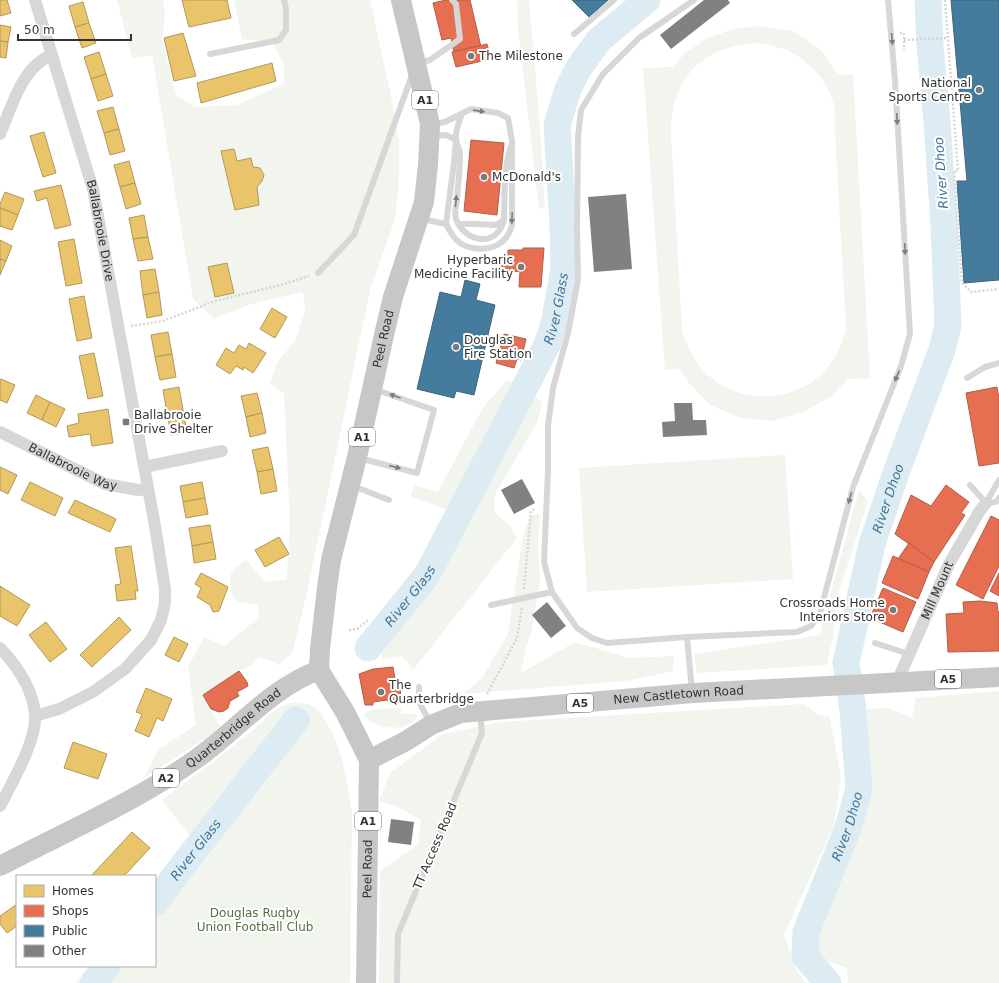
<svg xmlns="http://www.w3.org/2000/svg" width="999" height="983" viewBox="0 0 999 983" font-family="'DejaVu Sans',sans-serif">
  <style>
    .green { fill: #f1f5ed; fill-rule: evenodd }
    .homes { fill: #e9c46a; stroke: #b2985a }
    .shops { fill: #e76f51; stroke: #b15d48 }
    .public { fill: #457b9d; stroke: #40657d }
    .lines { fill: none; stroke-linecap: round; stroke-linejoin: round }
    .river { stroke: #ddebf3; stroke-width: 27 }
    .building { fill: #818181 }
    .path { stroke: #d6d6d6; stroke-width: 2.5; stroke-dasharray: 2 2; stroke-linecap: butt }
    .service { stroke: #d7d7d7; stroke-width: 6 }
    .minor { stroke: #d7d7d7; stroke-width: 12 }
    .trunk { stroke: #c7c7c7; stroke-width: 20 }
    .oneway { fill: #7d7d7d }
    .poi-dot { fill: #7a7a7a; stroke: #fff; stroke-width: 1.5 }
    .labels { text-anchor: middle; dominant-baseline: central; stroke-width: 4; stroke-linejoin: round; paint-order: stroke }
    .shield { fill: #fff; stroke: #707070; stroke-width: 1 }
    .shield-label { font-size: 11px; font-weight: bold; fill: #333 }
    .poi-label { font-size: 12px; fill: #333; stroke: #fff; text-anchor: start }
    .street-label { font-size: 12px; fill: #333; stroke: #fff }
    .park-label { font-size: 12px; fill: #56703f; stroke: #fff }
    .water-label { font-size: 13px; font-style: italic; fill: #3f7597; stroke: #fff }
  </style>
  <rect width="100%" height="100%" fill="#fff"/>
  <g class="green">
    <path d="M117 0H163L165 15 162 39 176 95 195 107 236 105 284 84V65L270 39 257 41 242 39 234 0H370L391 96 399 141V179L395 219 370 290 308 588 293 651 279 665 274 662 259 657 251 666 239 671 203 696 220 726 212 734 144 778 158 750 196 725 188 667 204 637 225 646 259 617 257 604 239 602 233 598C229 576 226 573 246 560L266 582 287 579 290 522 284 394 270 384 277 363 296 339 305 311 303 292 251 304 214 319 193 299 152 55 132 58Z"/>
    <path d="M517 0H529L539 115 545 209 539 208 518 29Z"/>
    <path d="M759 26 793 31 822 51 838 75 853 74 870 378 848 379 829 398 803 412 772 421 741 418 710 405 690 384 679 369 665 370 643 68 673 67 684 54 706 39 733 29ZM757 43C766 44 775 46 784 49 809 59 833 85 835 113 836 119 835 126 835 132L846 329C843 338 841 347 836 355 808 405 738 410 701 368 692 357 687 344 682 331L671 134C670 79 702 46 757 43Z"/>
    <path d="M507 380 516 384 448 510 411 496 414 485 438 492 482 409Z"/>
    <path d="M534 396 542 403 537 423 495 494 494 512 509 525 517 538 413 670 402 656 382 659 381 643 435 575Z"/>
    <path d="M785 455 793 579 587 592 579 468Z"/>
    <path d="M859 490 868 501 837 598 833 636 827 665 697 673 694 654 820 635 827 606Z"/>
    <path d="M540 514 538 542 540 583 531 632 525 651 521 673 575 642 629 658 674 656 673 671 626 681 463 694 482 678 508 634 522 541 530 515Z"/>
    <path d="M999 691V983H848L847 968 823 960 814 947 815 929 861 813 870 761 867 709 889 708 912 718 916 698Z"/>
    <path d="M293 702C302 703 312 704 319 711 322 714 324 718 326 722 343 748 347 783 352 814L350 983H76L93 966H155V904L183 876 191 838 162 800C190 779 219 758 246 736 263 723 271 708 293 702Z"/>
    <path d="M804 704 818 715 830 717 841 778 834 825 784 935 797 971 806 983H379L380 871 418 845 421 820 396 806 379 801 390 773 443 734 500 722Z"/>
    <path d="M401 708V714H416L417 717C409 730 386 730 373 723 370 721 366 717 364 714L374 709Z"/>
  </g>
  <g class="homes">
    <path d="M0 0H7L11 13 0 16Z"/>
    <path d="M182 0H227L231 18 189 27Z"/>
    <path d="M83 2 89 23 75 27 69 6Z"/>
    <path d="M89 23 96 43 82 48 75 27Z"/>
    <path d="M0 25 11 27 8 42 0 41Z"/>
    <path d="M183 33 196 76 174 81 164 38Z"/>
    <path d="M0 41 8 42 6 58 0 57Z"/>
    <path d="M99 52 106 74 91 79 84 57Z"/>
    <path d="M272 63 276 81 201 103 197 83Z"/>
    <path d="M106 74 113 96 98 101 91 79Z"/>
    <path d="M113 107 119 129 104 133 97 111Z"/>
    <path d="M119 129 125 151 110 155 104 133Z"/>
    <path d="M44 132 56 173 43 177 30 136Z"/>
    <path d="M234 149 237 161 251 158 253 167 260 168 264 175 262 181 257 187 259 205 235 210 221 151Z"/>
    <path d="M129 161 135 183 120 187 114 165Z"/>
    <path d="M135 183 141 204 126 209 120 187Z"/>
    <path d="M61 185 71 225 55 229 47 198 37 201 34 191Z"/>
    <path d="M5 192 24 199 18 215 0 208V204Z"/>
    <path d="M0 208 18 215 12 230 0 226Z"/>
    <path d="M144 215 148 237 133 239 129 218Z"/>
    <path d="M148 237 153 259 138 261 133 239Z"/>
    <path d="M74 239 82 283 66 286 58 242Z"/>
    <path d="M0 240 12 246 6 261 0 259Z"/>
    <path d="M0 259 6 261 0 275Z"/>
    <path d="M227 263 234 293 215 297 208 267Z"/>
    <path d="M155 269 159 292 143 295 140 271Z"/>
    <path d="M159 292 162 315 147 318 143 295Z"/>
    <path d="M84 296 92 338 77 341 69 299Z"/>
    <path d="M272 308 287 317 275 338 260 329Z"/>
    <path d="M168 332 172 354 155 357 151 335Z"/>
    <path d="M249 343 266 353 253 373 244 367 243 370 236 366 230 374 216 365 226 348 234 353 239 345 246 349Z"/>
    <path d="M94 353 103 396 88 399 79 356Z"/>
    <path d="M172 354 176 377 160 380 155 357Z"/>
    <path d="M1 379 15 385 7 403 0 400V381Z"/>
    <path d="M179 387 183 410 167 413 163 390Z"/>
    <path d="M257 393 262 413 246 417 241 396Z"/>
    <path d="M36 395 50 402 42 420 27 413Z"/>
    <path d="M50 402 65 409 56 427 42 420Z"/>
    <path d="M108 409 113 443 92 446 90 434 69 437 67 426 79 423 78 414Z"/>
    <path d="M183 410 187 432 171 435 167 413Z"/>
    <path d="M262 413 266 433 250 437 246 417Z"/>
    <path d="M268 447 273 469 257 472 252 450Z"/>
    <path d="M0 467 17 475 8 494 0 490Z"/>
    <path d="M273 469 277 491 261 494 257 472Z"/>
    <path d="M30 482 63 498 55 516 21 500Z"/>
    <path d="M202 482 205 498 183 502 180 486Z"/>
    <path d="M205 498 208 514 186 518 183 502Z"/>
    <path d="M75 500 116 519 110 532 68 513Z"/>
    <path d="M210 525 213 542 192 546 189 528Z"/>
    <path d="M279 537 289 554 265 567 255 550Z"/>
    <path d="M213 542 216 559 194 563 192 546Z"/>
    <path d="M131 546 138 591H135L136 599 117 601 115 585 121 584 115 548Z"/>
    <path d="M201 573 228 587 219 611 213 612 210 605 197 597 201 588 195 584Z"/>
    <path d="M0 586 30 605 17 626 0 616Z"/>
    <path d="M119 617 131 630 92 667 80 655Z"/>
    <path d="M46 622 67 649 50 662 29 635Z"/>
    <path d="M174 637 188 644 179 662 165 655Z"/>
    <path d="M146 688 172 699 163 721 157 718 149 737 135 731 142 714 136 712Z"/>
    <path d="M73 742 107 754 98 779 64 768Z"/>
    <path d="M132 832 150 848 124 876H91Z"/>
    <path d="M17 904V926L7 933 0 924V916Z"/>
  </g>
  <g class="shops">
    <path d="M446 0H470L482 51 455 58 451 38 442 40 433 3Z"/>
    <path d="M487 44 491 59 456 67 452 52Z"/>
    <path d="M471 140 504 143 497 215 464 211Z"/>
    <path d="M523 248H544L541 287H519L520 271 511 272V275L499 273 501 262 508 263V250H523Z"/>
    <path d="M504 334 526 339 521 360 517 359 514 368 496 363Z"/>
    <path d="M997 387 999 399V463L979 466 966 393Z"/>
    <path d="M946 485 969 502 961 513 965 515 934 562 895 534 911 495 931 506Z"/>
    <path d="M991 516 999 520V566L983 599 956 585Z"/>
    <path d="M909 543 934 562 929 572 898 559Z"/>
    <path d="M893 556 929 572 918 599 882 583Z"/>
    <path d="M999 573V596L990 591Z"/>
    <path d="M883 588 916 602 903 632 870 618Z"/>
    <path d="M980 601 997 603 998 612H999V651L948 652 946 614 964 613 963 602Z"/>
    <path d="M393 667 395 679 400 683 401 700 398 704H392L387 700 373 702V705H365L359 674 373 669Z"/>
    <path d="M239 671 247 682 248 686 237 692 239 696 230 701 228 708 224 711 219 712 211 709 203 695Z"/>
  </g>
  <g class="public">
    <path d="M572 0H608L589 17Z"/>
    <path d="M951 0H999V280L964 283 957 181H967Z"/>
    <path d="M465 280 480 284 476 300 495 305 474 395 456 391 454 398 417 389 440 292 461 297Z"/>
  </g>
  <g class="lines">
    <g class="river">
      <path id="s1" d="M368 648 427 575 547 345 554 324 564 268 563 226 557 125 568 89 578 69 599 40 647 0"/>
      <path id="s2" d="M155 903 177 873 296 720"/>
      <path d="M93 983 107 966"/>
      <path id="s3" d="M828 983 805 956 806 932 848 828 859 788 853 711 846 663 872 544 896 473 942 350 948 325 944 226 937 121 930 46 928 0"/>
    </g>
  </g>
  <g class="building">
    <path d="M704 0H728L730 3 671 49 660 35Z"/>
    <path d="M626 194 632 269 594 272 588 197Z"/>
    <path d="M674 403H692L693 420H706L707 435 663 437 662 422 675 421Z"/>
    <path d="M522 479 535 503 514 514 501 490Z"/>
    <path d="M547 602 566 626 551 638 532 615Z"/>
    <path d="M391 819 414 822 411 845 388 842Z"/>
  </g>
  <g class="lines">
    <g class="path">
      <path d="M945 0 958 171H954L962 283 971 292 999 289"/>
      <path d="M900 33H904V50"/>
      <path d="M904 40 948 38"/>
      <path d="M131 326 163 321 215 301 280 285 309 276"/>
      <path d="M524 589 531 511 536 508"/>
      <path d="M349 630 357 629 368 620"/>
      <path d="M487 694 517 638 522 607"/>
    </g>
    <g class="service">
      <path d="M694 0 639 38 603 74 581 110 578 137 577 230 578 280 568 333 553 388 548 426V471L544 562 552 592 577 628 592 638 607 643 687 637 797 632 811 626 820 613 853 487 901 366 910 334 895 80 888 0"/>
      <path d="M574 34 614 0"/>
      <path d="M210 54 279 40 286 30V9L284 0"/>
      <path d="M418 63 430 60 460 39 456 4 452 0"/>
      <path d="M462 114C459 121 455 131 456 140 457 145 460 150 460 155 460 170 458 185 457 200 456 206 454 213 456 219 465 243 497 248 504 220 505 196 503 170 511 146"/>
      <path d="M433 136 446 135 456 140 454 163 446 224C449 230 453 238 459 242 463 246 468 247 473 248 492 251 507 244 512 225V141L508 118 498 113 471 109 445 122 433 124"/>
      <path d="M422 219 446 224"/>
      <path d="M459 224H478L496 225 504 220"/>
      <path d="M318 273 354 235 412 75"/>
      <path d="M967 378 985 367 999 363"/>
      <path d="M359 458 417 473 434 410 374 389"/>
      <path d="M970 485 986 503"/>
      <path d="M353 486 389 500"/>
      <path d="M986 503 999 480"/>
      <path d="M986 503 996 502 999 498"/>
      <path d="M491 605 552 592"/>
      <path d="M687 637 692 691"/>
      <path d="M875 643 909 654"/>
      <path d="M419 687V702L430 722"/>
      <path d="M397 983 398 934 482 733 480 713"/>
    </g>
    <g class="minor">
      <path id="s4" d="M35 0 93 189 155 526 165 589V603L161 620 151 640 125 669 93 692 59 709 35 716"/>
      <path d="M0 134C12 107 22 66 52 55"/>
      <path id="s5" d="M0 432 105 484 138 490 148 489"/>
      <path d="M144 467 222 451"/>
      <path d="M0 648C18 667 33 689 35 715 37 740 12 783 0 806"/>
      <path id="s6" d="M897 682 949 564 979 512 986 503"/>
    </g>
    <g class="trunk">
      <path id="s7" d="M369 760 406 741 431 725 461 713 693 693 999 677"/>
      <path id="s8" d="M0 866C67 831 138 801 199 757 239 728 271 688 319 670"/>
      <path id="s9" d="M366 983 369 760 345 712 319 670 320 649 327 588 331 560 357 457 384 335 393 297 424 202 428 165 430 124 401 0"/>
    </g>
  </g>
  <defs><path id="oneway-solid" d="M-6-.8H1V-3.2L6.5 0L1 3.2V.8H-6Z"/></defs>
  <g class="oneway">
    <use href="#oneway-solid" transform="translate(892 39) rotate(85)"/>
    <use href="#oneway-solid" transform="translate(479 111) rotate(8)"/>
    <use href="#oneway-solid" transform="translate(897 119) rotate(87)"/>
    <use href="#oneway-solid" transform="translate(456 201) rotate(-85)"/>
    <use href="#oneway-solid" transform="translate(512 218) rotate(92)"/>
    <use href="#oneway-solid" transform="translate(905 249) rotate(87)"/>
    <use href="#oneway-solid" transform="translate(897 376) rotate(112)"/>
    <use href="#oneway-solid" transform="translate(395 396) rotate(-160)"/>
    <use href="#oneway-solid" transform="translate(395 467) rotate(15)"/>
    <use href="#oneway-solid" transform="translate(850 498) rotate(105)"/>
  </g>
  <g class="poi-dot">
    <circle cx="471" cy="56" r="4"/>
    <circle cx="979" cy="90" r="4"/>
    <circle cx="484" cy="177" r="4"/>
    <circle cx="521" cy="267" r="4"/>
    <circle cx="456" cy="347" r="4"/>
    <rect x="122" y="418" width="8" height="8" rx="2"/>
    <circle cx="893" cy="610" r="4"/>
    <circle cx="381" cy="692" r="4"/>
  </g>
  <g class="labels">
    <g class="shield">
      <rect x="412" y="91" width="26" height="18" rx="3"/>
      <rect x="349" y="428" width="26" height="18" rx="3"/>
      <rect x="935" y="670" width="26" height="18" rx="3"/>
      <rect x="567" y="694" width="26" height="18" rx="3"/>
      <rect x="153" y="769" width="26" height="18" rx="3"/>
      <rect x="355" y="812" width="26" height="18" rx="3"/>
    </g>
    <g class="shield-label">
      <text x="425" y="100">A1</text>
      <text x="362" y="437">A1</text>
      <text x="948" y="679">A5</text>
      <text x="580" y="703">A5</text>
      <text x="166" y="778">A2</text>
      <text x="368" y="821">A1</text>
    </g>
    <g class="poi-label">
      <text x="479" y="56">The Milestone</text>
      <text x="971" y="83" text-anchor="end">National<tspan x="971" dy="14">Sports Centre</tspan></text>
      <text x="492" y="177">McDonald's</text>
      <text x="513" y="260" text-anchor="end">Hyperbaric<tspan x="513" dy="14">Medicine Facility</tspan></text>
      <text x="464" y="340">Douglas<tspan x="464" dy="14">Fire Station</tspan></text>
      <text x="134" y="415">Ballabrooie<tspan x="134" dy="14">Drive Shelter</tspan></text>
      <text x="885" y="603" text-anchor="end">Crossroads Home<tspan x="885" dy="14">Interiors Store</tspan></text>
      <text x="389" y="685">The<tspan x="389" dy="14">Quarterbridge</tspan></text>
    </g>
    <g class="street-label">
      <text stroke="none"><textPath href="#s4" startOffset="240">Ballabrooie Drive</textPath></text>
      <text stroke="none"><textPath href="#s9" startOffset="664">Peel Road</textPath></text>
      <text stroke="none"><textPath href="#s5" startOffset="81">Ballabrooie Way</textPath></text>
      <text stroke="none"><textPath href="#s6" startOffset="100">Mill Mount</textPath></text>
      <text stroke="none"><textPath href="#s7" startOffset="322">New Castletown Road</textPath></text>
      <text stroke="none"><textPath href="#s8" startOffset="272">Quarterbridge Road</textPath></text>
      <text transform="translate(435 846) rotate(-67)">TT Access Road</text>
      <text stroke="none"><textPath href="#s9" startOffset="114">Peel Road</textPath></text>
    </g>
    <g class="park-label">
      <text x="255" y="913">Douglas Rugby<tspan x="255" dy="14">Union Football Club</tspan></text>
    </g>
    <g class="water-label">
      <text transform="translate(941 173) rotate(-94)">River Dhoo</text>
      <text stroke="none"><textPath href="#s1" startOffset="391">River Glass</textPath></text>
      <text stroke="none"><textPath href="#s3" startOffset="509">River Dhoo</textPath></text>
      <text stroke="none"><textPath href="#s1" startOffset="67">River Glass</textPath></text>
      <text stroke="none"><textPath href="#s3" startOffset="173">River Dhoo</textPath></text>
      <text stroke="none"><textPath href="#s2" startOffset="67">River Glass</textPath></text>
    </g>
  </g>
  <rect x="16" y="875" width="140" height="92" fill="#ffffff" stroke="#adadad"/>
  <rect x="24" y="885" width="20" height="12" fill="#e9c46a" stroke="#adadad"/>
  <text x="52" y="895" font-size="12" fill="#333333">Homes</text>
  <rect x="24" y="905" width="20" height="12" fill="#e76f51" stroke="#adadad"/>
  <text x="52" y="915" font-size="12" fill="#333333">Shops</text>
  <rect x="24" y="925" width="20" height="12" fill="#457b9d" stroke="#adadad"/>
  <text x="52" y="935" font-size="12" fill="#333333">Public</text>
  <rect x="24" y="945" width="20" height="12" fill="#818181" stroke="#adadad"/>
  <text x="52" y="955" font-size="12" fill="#333333">Other</text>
  <path d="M18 34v6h113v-6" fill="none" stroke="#333333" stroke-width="2"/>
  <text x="24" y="34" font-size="12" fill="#333333" stroke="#ffffff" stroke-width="3" paint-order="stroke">50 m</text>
</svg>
